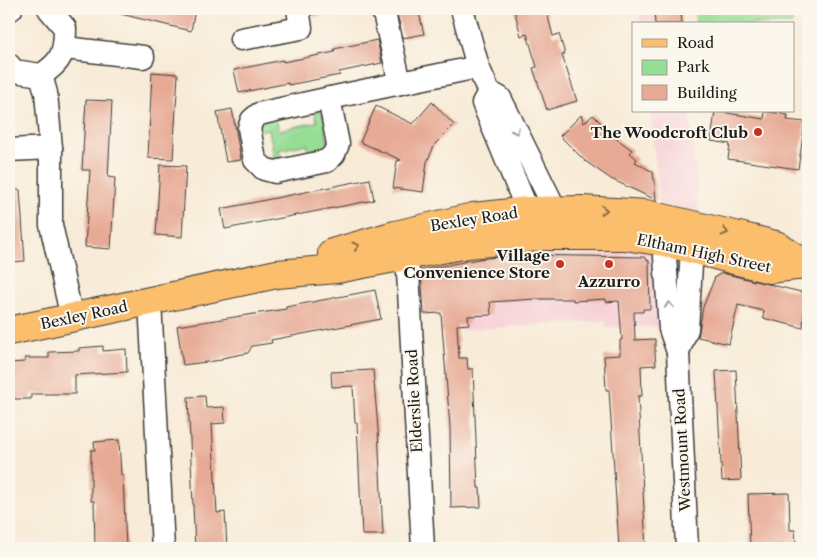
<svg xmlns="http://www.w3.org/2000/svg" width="817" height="557" viewBox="0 0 817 557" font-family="'Libre Caslon Text',serif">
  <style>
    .built { fill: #f6cfd5 }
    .green { fill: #96dd96; stroke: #597c59 }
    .building { fill: #e7aa95 }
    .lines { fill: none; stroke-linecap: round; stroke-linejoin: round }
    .minor-casing { stroke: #3d3b38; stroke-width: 25 }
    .major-casing { stroke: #3d3b38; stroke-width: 30 }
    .minor { stroke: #fff; stroke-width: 22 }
    .major { stroke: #fabe6d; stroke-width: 28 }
    .oneway { stroke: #999 }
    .oneway2 { stroke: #8b6d44 }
    .poi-dot { fill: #c8321e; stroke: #fbf7ec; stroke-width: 2 }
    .labels { text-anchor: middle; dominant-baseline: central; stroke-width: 4; stroke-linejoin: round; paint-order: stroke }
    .poi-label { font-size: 15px; font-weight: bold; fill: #1c1c1c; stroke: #fbf7ec; text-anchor: end }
    .street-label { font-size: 15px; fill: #1c1c1c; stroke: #fbf7ec }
  </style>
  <rect width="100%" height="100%" fill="#fbf7ec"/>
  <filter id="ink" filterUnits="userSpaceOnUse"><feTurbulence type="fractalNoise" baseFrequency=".02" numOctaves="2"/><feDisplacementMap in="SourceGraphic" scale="10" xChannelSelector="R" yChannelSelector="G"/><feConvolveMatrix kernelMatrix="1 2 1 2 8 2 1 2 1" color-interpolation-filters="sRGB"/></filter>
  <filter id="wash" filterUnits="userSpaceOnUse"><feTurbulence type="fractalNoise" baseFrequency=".0096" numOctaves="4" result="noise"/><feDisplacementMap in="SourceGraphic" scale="20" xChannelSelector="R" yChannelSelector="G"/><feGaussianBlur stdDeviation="1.12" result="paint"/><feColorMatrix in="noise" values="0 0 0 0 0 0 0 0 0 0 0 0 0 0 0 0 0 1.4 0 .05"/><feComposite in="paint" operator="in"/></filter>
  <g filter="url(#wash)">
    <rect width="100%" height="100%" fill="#f8ebd7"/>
    <g class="built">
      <path d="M640 9H681L682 24H641Z"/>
      <path d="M650 111H690L699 214 660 205Z"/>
      <path d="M509 248 649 250 656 251 663 326 606 328V321L458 330 456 311 415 314 412 262Z"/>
    </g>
    <g class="green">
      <path d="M308 9H350L315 16 309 14Z"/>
      <path d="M695 9H791L792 24H696Z"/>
      <path d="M314 109 323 114 329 149 310 158 307 144 279 150 281 164 264 159 274 157 269 129 257 131 259 123 275 116 279 130 317 122Z"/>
    </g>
    <g id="blocks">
      <g class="building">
        <path d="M122 9H195L191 31 121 14Z"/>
        <path d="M396 9H418L424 34 403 38Z"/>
        <path d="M514 9H546L553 36 559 34 565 54 562 55 577 101 547 110 533 68 537 67 527 34 521 36Z"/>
        <path d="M654 9H681L682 24H655Z"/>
        <path d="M377 40 382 63 339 72 340 75 288 85V83L239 93 234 70 283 60V62L335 52 334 49Z"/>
        <path d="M152 72 178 74 173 159 148 158Z"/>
        <path d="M86 100 112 101 108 177 115 178 111 249 85 247 90 170H82Z"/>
        <path d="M432 102 454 125 435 144 427 162 423 192 393 188 397 161 401 160 360 142 376 106 413 124Z"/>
        <path d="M232 109 241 160 226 162 217 112Z"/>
        <path d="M715 111 764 119 765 111 788 115 787 120 805 122 798 169 728 159 730 144 711 141Z"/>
        <path d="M581 115 584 123 593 115 605 127 603 129 632 150 630 153 637 159 635 162 653 172 656 200 611 179 585 161 560 136Z"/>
        <path d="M160 165 186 166 182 237 156 235Z"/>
        <path d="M370 179 374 200 225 229 221 209Z"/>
        <path d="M9 190H20L25 261 9 262Z"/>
        <path d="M516 255 644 257 649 261 650 309H643V312H634L635 340 655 339V353L656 365 641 366 642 396H638L646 548H619L609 390H606L604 356 620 355V340H622L619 301 606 302V299L573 301V299H536L490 302 491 315 468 316 469 324 457 325 459 358H467L468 369H473L478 488H480L481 507 451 508 450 427 441 313 424 314 421 270 479 259Z"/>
        <path d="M722 273 805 293 803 328 763 318 764 311 738 305 729 344 698 337 703 307 715 277Z"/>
        <path d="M375 290 381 319 271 340 272 343 252 346 248 353 222 358V360L183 365 177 326 286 309V307Z"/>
        <path d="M103 346V351L126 349 127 372 75 375V394H31V399H11V392H9V363L25 362V358H49V352L79 351V348Z"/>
        <path d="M373 370 378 429 383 535H362L357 423H355L353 386 332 387 331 372Z"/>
        <path d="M736 370 741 480 722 481 716 371Z"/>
        <path d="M205 396 206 408 224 407 225 423 212 424 217 513 225 512 227 548H195L188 397Z"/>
        <path d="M119 440 121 475H123L126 548H95L94 501H91V450H95L94 442Z"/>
        <path d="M789 493 790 530H795L796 544 750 547 748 494Z"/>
      </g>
    </g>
  </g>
  <g filter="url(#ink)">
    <use href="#blocks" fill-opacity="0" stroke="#3d3b38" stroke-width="1"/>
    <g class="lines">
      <defs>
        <g id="minor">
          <path d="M9 9H11"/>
          <path d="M383 9 400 83"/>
          <path d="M462 9 478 67 489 92 500 98 555 209 542 236 533 224 483 103 489 92"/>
          <path d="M241 39 301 28 298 9"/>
          <path d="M65 48 143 57"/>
          <path d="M9 65 14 71 41 75C62 62 65 52 65 28L49 9"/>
          <path d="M41 75 46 93 51 148V225L72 318"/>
          <path d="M329 98 338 144 334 154 327 161 275 172 264 169 255 160 249 128 252 120 259 114C332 97 405 82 478 67"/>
          <path d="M9 150 51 148"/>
          <path d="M673 228 664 242 670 329 678 352 687 548"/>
          <path d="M407 254 423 548"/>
          <path d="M150 302 163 548"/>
          <path d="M678 352 687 329 692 249 684 234"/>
        </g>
        <g id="major">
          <path d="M332 253 395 235 473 217 527 211 583 210 646 214 735 235 776 245 808 266"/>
          <path d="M9 331 277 274 337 269 468 244 523 239 542 236H625L664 242 769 269 805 265"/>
        </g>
      </defs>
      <use href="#minor" class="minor-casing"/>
      <use href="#major" class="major-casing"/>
      <use href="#minor" class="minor"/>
      <use href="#major" class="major"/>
    </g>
    <defs><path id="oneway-chevron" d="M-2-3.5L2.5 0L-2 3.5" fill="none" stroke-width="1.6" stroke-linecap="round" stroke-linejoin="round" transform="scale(1.25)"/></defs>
    <g class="oneway">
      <use href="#oneway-chevron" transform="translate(516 131) rotate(63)"/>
      <use href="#oneway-chevron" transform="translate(669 305) rotate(-93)"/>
    </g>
    <g class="oneway2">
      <use href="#oneway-chevron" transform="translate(604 210) rotate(2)"/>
      <use href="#oneway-chevron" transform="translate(725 232) rotate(14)"/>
      <use href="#oneway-chevron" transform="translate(356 246) rotate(-16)"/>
    </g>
  </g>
  <g class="poi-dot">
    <circle cx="758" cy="132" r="5"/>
    <circle cx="560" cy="264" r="5"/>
    <circle cx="609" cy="264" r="5"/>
  </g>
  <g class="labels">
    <g class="poi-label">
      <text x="748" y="132">The Woodcroft Club</text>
      <text x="550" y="255">Village<tspan x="550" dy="17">Convenience Store</tspan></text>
      <text x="609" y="281" text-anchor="middle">Azzurro</text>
    </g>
    <g class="street-label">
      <text transform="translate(474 219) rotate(-9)">Bexley Road</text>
      <text transform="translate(704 253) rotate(12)">Eltham High Street</text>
      <text transform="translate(84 315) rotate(-12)">Bexley Road</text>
      <text transform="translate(414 401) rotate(-93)">Elderslie Road</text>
      <text transform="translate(682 450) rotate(-93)">Westmount Road</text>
    </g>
  </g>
  <rect width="817" height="557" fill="none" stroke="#fbf7ec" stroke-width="30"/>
  <rect x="632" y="22" width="162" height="90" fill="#fbf7ec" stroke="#a29f99"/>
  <rect x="642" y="39" width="25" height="8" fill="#fabe6d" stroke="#a29f99"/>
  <text x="677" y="48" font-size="15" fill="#1c1c1c">Road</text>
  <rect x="642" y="60" width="25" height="15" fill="#96dd96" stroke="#a29f99"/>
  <text x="677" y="72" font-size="15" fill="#1c1c1c">Park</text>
  <rect x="642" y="85" width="25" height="15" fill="#e7aa95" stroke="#a29f99"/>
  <text x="677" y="98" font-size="15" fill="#1c1c1c">Building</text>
</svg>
